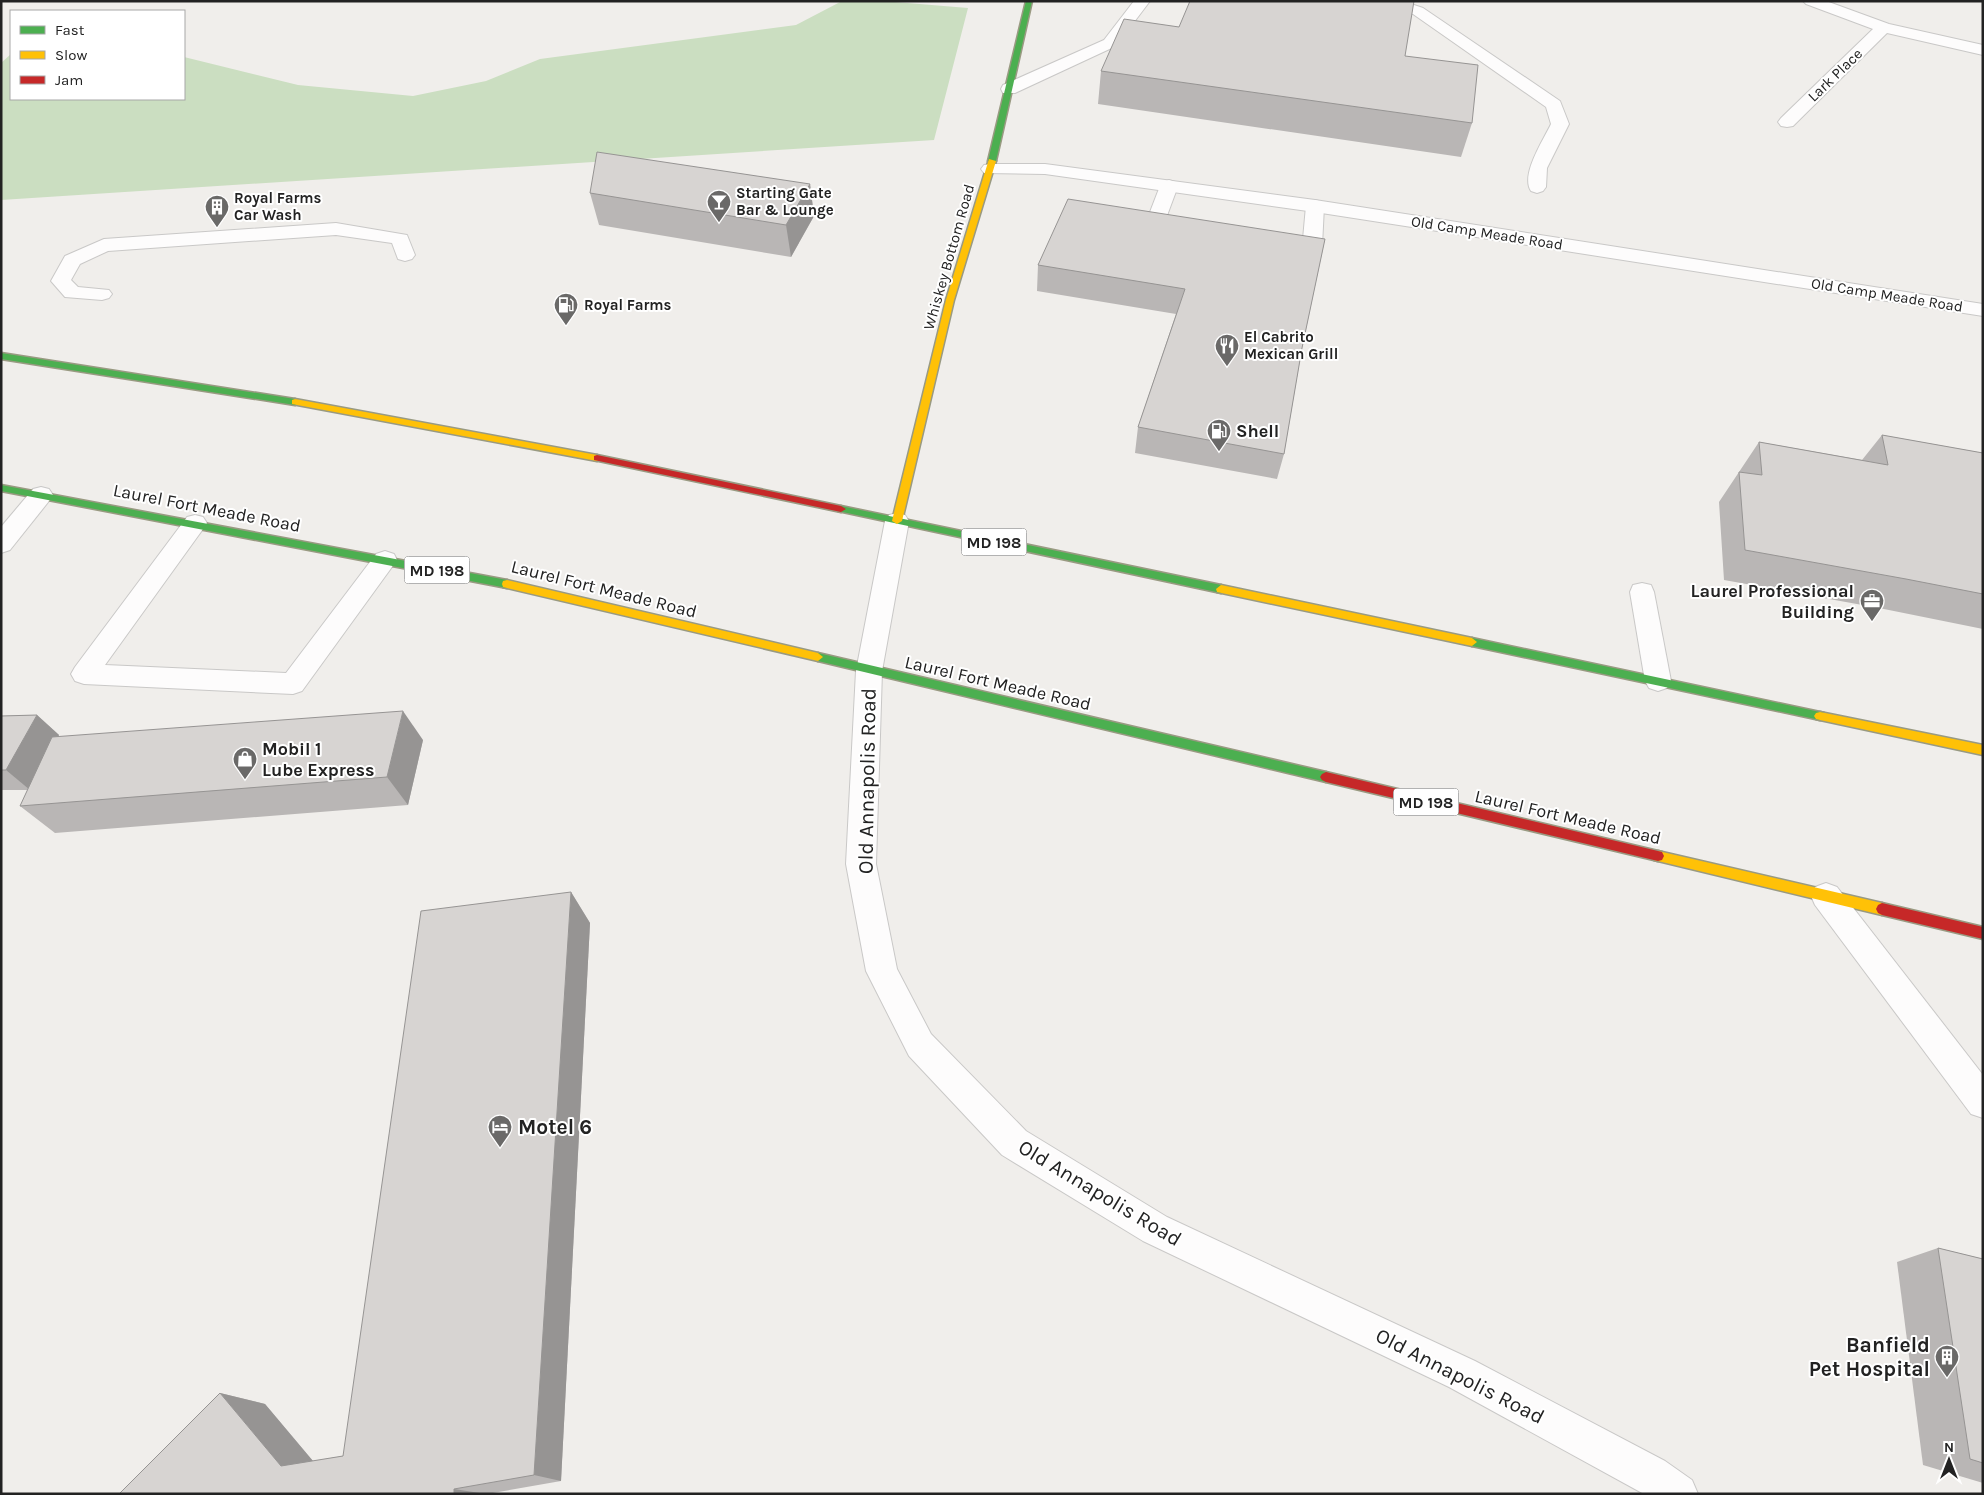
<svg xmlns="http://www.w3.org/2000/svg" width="1984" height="1495" viewBox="0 0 1984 1495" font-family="Karla,sans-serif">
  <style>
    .forest { fill: #cbdec1 }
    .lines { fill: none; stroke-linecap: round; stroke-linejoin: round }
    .lane-casing { stroke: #c9c8c7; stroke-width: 2 }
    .street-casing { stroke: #c9c8c7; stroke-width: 2 }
    .fast-casing { stroke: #999a82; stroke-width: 3 }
    .slow-casing { stroke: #999a82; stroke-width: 3 }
    .jam-casing { stroke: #999a82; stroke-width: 3 }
    .lane { fill: #fdfcfc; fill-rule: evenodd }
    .street { fill: #fdfcfc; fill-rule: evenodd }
    .fast { fill: #4caf50; fill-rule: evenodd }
    .slow { fill: #ffc107; fill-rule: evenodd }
    .jam { fill: #c62828; fill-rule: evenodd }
    .wall { fill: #b9b6b5 }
    .shaded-wall { fill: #969493 }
    .building { fill: #d7d4d2; stroke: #969493 }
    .labels { text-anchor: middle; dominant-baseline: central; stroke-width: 4; stroke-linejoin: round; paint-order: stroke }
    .far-street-label { font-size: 15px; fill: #222; stroke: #fff }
    .far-poi-label { font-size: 15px; font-weight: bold; fill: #222; stroke: #fff; text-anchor: start }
    .shield { fill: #fff; stroke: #646464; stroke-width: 1 }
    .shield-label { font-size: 16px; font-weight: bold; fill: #222 }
    .poi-label { font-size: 18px; font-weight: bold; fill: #222; stroke: #fff; text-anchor: start }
    .street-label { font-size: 18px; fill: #222; stroke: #fff }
    .near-street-label { font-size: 21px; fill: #222; stroke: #fff }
    .near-poi-label { font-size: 21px; font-weight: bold; fill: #222; stroke: #fff; text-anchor: start }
  </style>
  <rect width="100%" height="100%" fill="#f0eeeb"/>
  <path class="forest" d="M842 1H883L968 8 934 140 1 200V63L11 54V99H184V57L298 85 413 96 486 81 540 59 796 25Z"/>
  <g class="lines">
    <defs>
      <g id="lane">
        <path d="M1134 1H1150L1116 46 1015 93H1003L1001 89 1003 85 1104 40Z"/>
        <path d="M1377 1H1402L1423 8 1560 101 1569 124 1547 168 1546 187 1543 191 1537 193 1531 191C1520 175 1544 139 1551 124L1546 107 1413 14 1380 4Z"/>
        <path d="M1169 180 1175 182 1178 186 1165 221 1185 224 1188 228 1185 232 1178 234 1147 229 1145 225 1160 186 1163 182Z"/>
        <path d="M1315 200 1322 202 1324 206 1322 246 1319 250 1312 252 1276 246 1273 242 1276 238 1283 236 1303 239 1306 206 1308 202Z"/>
        <path d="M336 223 407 235 415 255 412 259 405 261 398 259 392 243 336 235 108 251 80 264 71 280 78 287 109 290 112 294 109 298 102 300 65 297 51 281 65 256 104 239Z"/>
        <path d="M41 487 49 489 53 495 49 501 10 550 1 553V527L33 489Z"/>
        <path d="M195 515 203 517 207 523 203 529 105 665 286 673 376 554 385 551 394 554 397 560 302 691 293 694 84 684 75 681 71 674 75 667 187 517Z"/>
        <path d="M1642 583 1651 585 1654 592 1671 681 1667 688 1658 691 1649 688 1645 681 1630 592 1633 585Z"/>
        <path d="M1826 883 1837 887 1983 1075V1118L1971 1114 1815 905 1811 896 1815 887Z"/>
      </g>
      <g id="street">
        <path d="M1803 1H1826L1889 24 1983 45V55L1887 33 1793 126 1787 127 1781 126 1778 122 1781 118 1873 29 1806 4Z"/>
        <path d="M990 164H1045L1315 200 1983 304V316L1315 212 1045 174 984 173 981 169 984 165Z"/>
        <path d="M897 513 905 515 909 521 882 671 876 864 897 969 931 1034 1026 1131 1167 1217 1475 1361 1665 1461 1692 1480 1698 1494H1644L1449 1387 1143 1241 1002 1155 909 1056 866 971 846 864 856 671 885 521 889 515Z"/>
      </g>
      <g id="fast">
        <path d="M1026 1H1032L996 161 992 163 988 161Z"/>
        <path d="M1 353 295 399 299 402 295 405 1 359Z"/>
        <path d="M1 485 507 580 512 584 507 588 1 491Z"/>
        <path d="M841 506 1221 585 1226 589 1221 593 838 511 836 509 838 507Z"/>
        <path d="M1472 638 1820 712 1824 713 1826 716 1824 719 1820 720 1472 646 1467 642Z"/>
        <path d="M818 653 1326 772 1330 774 1332 777 1330 780 1326 782 818 661 813 657Z"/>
      </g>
      <g id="slow">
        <path d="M989 159 996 161 954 300 902 521 897 524 892 521 946 300Z"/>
        <path d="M295 399 597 455 602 458 597 461 292 404V400Z"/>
        <path d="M507 580 818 653 823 657 818 661 503 587 502 584 503 581Z"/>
        <path d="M1221 585 1472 638 1477 642 1472 646 1217 592 1216 589Z"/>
        <path d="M1820 712 1983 745V755L1820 720 1816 719 1814 716 1816 713Z"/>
        <path d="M1658 851 1882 903 1886 905 1888 909 1886 913 1882 915 1658 861 1654 860 1652 856 1654 852Z"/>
      </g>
      <g id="jam">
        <path d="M597 455 841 506 846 509 841 512 594 460V456Z"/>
        <path d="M1326 772 1658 851 1662 852 1664 856 1662 860 1658 861 1326 782 1322 780 1320 777 1322 774Z"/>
        <path d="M1882 903 1983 927V939L1882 915 1878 913 1876 909 1878 905Z"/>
      </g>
    </defs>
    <use href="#lane" class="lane-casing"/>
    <use href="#street" class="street-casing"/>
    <use href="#fast" class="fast-casing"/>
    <use href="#slow" class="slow-casing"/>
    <use href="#jam" class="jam-casing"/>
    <use href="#lane" class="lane"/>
    <use href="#street" class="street"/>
    <use href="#fast" class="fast"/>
    <use href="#slow" class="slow"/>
    <use href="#jam" class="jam"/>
  </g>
  <g class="wall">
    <path d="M1179 27 1405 56 1472 123 1461 157 1098 104 1101 71Z"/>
    <path d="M810 184 814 216 791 257 599 225 590 193Z"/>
    <path d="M1325 239 1302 348 1284 454 1277 479 1135 453 1138 427 1176 314 1037 291 1038 265Z"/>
    <path d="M1882 435 1983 453V629L1879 608 1724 580 1719 502 1759 442 1862 460Z"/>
    <path d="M37 715 59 735 58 737 423 740 408 805 55 833 20 806 28 790H1V716Z"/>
    <path d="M571 892 590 923 561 1481 487 1494H119L220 1393 265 1404 313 1461 343 1456Z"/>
    <path d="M1938 1248 1983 1259V1483L1923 1465 1897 1262Z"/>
  </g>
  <g class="shaded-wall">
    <path d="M810 184 814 216 791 257 786 225Z"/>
    <path d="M403 711 423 740 408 805 387 777Z"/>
    <path d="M37 715 59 735 30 790 6 770Z"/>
    <path d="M571 892 590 923 561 1481 534 1475Z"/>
    <path d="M220 1393 265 1404 323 1473 281 1466Z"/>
    <path d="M454 1489 486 1494H454Z"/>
  </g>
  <g class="building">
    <path d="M1190 1H1414L1405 56 1478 65 1472 123 1101 71 1124 19 1179 27Z"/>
    <path d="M597 152 810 184 786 225 590 193Z"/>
    <path d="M1068 199 1325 239 1302 348 1284 454 1138 427 1185 289 1038 265Z"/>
    <path d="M1882 435 1983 453V594L1906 579 1745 550 1739 472 1762 475 1759 442 1888 465Z"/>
    <path d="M403 711 387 777 20 806 52 737Z"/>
    <path d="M37 715 6 770H1V716Z"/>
    <path d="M571 892 534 1475 454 1489V1494H119L220 1393 281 1466 343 1456 421 911Z"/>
    <path d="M1938 1248 1983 1259V1463L1970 1459Z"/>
  </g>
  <defs>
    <symbol id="bar-pin" viewBox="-11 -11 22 30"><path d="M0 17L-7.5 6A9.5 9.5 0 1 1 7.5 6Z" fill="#6a6968" stroke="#fff"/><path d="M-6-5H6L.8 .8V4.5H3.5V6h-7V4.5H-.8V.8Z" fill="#fff"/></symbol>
    <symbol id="building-pin" viewBox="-11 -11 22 30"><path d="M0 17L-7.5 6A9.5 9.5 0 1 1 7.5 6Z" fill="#6a6968" stroke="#fff"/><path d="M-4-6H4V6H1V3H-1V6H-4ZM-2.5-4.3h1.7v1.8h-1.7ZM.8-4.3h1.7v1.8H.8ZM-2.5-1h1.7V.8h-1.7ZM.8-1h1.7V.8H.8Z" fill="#fff"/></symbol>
    <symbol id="fuel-pin" viewBox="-11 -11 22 30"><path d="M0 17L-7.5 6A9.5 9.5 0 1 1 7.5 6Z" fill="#6a6968" stroke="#fff"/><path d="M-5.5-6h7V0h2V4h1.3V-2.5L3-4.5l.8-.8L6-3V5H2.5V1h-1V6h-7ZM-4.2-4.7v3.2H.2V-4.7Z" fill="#fff"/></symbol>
    <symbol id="restaurant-pin" viewBox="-11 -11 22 30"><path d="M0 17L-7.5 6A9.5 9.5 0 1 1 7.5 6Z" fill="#6a6968" stroke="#fff"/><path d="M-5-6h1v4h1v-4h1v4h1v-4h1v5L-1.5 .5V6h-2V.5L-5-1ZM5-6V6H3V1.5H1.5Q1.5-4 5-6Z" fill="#fff"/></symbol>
    <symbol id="office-pin" viewBox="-11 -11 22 30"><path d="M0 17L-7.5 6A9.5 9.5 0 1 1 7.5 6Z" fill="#6a6968" stroke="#fff"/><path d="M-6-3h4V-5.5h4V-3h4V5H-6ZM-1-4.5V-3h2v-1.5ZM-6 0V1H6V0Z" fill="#fff"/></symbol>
    <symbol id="shop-pin" viewBox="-11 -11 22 30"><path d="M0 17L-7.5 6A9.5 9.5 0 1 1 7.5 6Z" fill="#6a6968" stroke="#fff"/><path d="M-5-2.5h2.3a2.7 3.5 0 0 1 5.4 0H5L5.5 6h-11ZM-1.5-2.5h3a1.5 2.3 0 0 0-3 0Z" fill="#fff"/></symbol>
    <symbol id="hotel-pin" viewBox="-11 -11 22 30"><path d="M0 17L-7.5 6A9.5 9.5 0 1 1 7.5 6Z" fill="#6a6968" stroke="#fff"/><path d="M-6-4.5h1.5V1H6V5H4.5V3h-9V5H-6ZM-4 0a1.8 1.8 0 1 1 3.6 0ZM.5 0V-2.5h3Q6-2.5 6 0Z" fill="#fff"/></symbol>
  </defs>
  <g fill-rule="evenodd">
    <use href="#bar-pin" x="705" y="188" width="28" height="38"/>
    <use href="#building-pin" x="203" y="193" width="28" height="38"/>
    <use href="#fuel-pin" x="552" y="291" width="28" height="38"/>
    <use href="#restaurant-pin" x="1213" y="332" width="28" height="38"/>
    <use href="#fuel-pin" x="1205" y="417" width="28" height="38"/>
    <use href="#office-pin" x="1858" y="587" width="28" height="38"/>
    <use href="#shop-pin" x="231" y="745" width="28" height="38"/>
    <use href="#hotel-pin" x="486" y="1113" width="28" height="38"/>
    <use href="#building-pin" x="1933" y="1343" width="28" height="38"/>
  </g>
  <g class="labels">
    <g class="far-street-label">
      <text transform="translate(1835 75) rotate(-44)">Lark Place</text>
      <text transform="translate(1487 233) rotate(9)">Old Camp Meade Road</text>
      <text transform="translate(949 257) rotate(-74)">Whiskey Bottom Road</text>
      <text transform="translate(1887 295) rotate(9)">Old Camp Meade Road</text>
    </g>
    <g class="far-poi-label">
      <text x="736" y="193">Starting Gate<tspan x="736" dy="17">Bar &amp; Lounge</tspan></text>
      <text x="234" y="198">Royal Farms<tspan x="234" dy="17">Car Wash</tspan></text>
      <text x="584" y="305">Royal Farms</text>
      <text x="1244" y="337">El Cabrito<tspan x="1244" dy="17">Mexican Grill</tspan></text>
    </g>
    <g class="shield">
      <rect x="961.5" y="528.5" width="65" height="27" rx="4"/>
      <rect x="404.5" y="556.5" width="65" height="27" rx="4"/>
      <rect x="1393.5" y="788.5" width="65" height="27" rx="4"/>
    </g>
    <g class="shield-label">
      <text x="994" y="542">MD 198</text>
      <text x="437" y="570">MD 198</text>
      <text x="1426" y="802">MD 198</text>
    </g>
    <g class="poi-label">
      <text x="1236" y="431">Shell</text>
      <text x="1854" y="591" text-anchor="end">Laurel Professional<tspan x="1854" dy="21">Building</tspan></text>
      <text x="262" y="749">Mobil 1<tspan x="262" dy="21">Lube Express</tspan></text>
    </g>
    <g class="street-label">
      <text transform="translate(207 508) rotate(11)">Laurel Fort Meade Road</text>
      <text transform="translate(604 589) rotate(14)">Laurel Fort Meade Road</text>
      <text transform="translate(998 683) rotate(13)">Laurel Fort Meade Road</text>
      <text transform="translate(1568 817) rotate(13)">Laurel Fort Meade Road</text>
    </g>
    <g class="near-street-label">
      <text transform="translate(867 781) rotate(-89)">Old Annapolis Road</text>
      <text transform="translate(1100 1193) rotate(31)">Old Annapolis Road</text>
      <text transform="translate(1460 1376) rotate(27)">Old Annapolis Road</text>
    </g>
    <g class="near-poi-label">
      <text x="518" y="1127">Motel 6</text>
      <text x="1930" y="1345" text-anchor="end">Banfield<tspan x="1930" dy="24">Pet Hospital</tspan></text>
    </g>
  </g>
  <rect width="1984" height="1495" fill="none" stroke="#222222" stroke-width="5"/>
  <rect x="10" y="10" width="175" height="90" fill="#ffffff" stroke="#a7a7a7"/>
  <rect x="20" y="26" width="25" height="8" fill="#4caf50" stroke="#a7a7a7"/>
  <text x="55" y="35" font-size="15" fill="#222222">Fast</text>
  <rect x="20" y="51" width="25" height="8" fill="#ffc107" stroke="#a7a7a7"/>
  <text x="55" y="60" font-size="15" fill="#222222">Slow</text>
  <rect x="20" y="76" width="25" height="8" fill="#c62828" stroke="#a7a7a7"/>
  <text x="55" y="85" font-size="15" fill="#222222">Jam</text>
  <g transform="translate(1949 1460)" stroke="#ffffff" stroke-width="4" paint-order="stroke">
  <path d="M0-4L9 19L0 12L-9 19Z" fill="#222222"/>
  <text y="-8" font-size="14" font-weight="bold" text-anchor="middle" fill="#222222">N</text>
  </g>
</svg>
